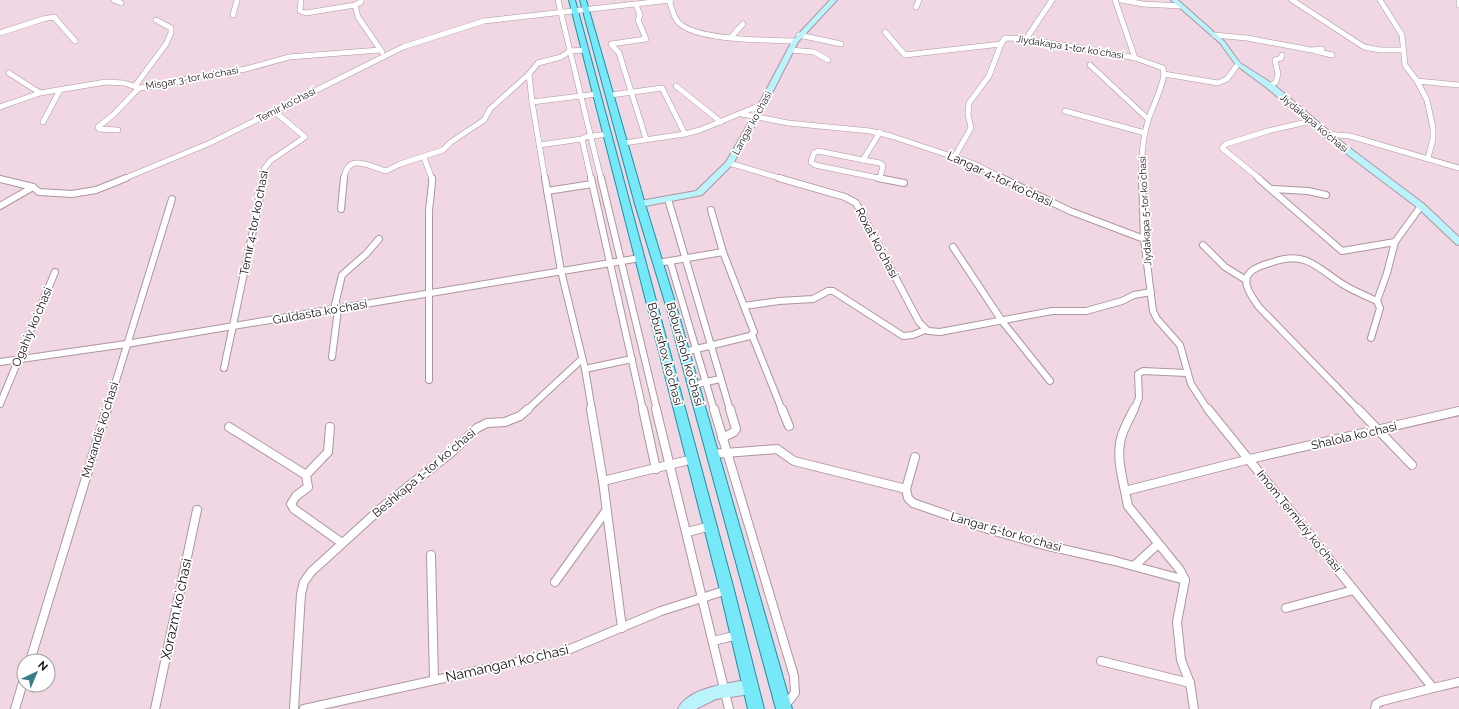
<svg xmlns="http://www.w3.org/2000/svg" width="1459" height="709" viewBox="0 0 1459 709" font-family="Raleway,sans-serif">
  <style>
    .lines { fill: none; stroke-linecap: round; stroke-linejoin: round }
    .street-far2-casing { stroke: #ad95a1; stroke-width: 6 }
    .street-far1-casing { stroke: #ad95a1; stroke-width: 8 }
    .street-casing { stroke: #ad95a1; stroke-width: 10 }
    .secondary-casing { stroke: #ad95a1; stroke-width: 2 }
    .primary-casing { stroke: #1b92a5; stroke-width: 2 }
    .street-far2 { stroke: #fff; stroke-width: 5 }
    .street-far1 { stroke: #fff; stroke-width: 6 }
    .street { stroke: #fff; stroke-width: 8 }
    .secondary { fill: #bbf3fb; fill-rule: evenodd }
    .primary { fill: #76e8f8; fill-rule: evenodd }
    .labels { text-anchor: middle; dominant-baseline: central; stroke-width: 3.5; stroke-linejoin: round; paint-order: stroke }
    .far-street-label { font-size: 10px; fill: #1a1115; stroke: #fff }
    .street-label { font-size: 12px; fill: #1a1115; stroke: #fff }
    .near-street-label { font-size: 14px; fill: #1a1115; stroke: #fff }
  </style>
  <rect width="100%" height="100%" fill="#f1d7e4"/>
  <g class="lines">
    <defs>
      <g id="street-far2">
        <path d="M114 0 121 3"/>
        <path d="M301 0 300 11 306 13 355 5 361 2V0"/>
        <path d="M669 0C672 7 673 18 679 23 698 41 768 40 795 41"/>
        <path d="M1115 0 1135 58"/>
        <path d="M1121 0 1143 4 1181 6"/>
        <path d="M1292 0 1364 47 1380 50H1403"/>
        <path d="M1380 0 1402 35 1405 65 1417 81 1427 100 1433 128V139L1428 158"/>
        <path d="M1459 1V5"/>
        <path d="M355 5 358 17 382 52"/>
        <path d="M636 5 640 15 638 20 646 39 611 44 619 53 646 139"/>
        <path d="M916 7 919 0"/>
        <path d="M233 15 237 0"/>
        <path d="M885 32 905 55 1001 44"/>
        <path d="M0 33 43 19 54 17 75 41"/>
        <path d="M799 35 841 44"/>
        <path d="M1214 35 1247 38 1311 50 1322 49"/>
        <path d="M731 37 743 24"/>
        <path d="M1026 39 1052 0"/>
        <path d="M585 50 570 51 601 179"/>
        <path d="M790 50 814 52 828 60"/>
        <path d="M1315 51 1332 55"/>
        <path d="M1090 65 1148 119"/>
        <path d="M9 73 40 93 106 82 124 83 139 88 158 86 196 77 246 69 289 57 380 50"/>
        <path d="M529 74 532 102 545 179"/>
        <path d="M1417 81 1459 85"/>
        <path d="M135 86 166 44 171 33V28L156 20"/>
        <path d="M676 86 721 122"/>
        <path d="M1270 86 1276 82 1278 74 1275 60 1281 58 1282 55"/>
        <path d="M611 95 662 88 685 134"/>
        <path d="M532 102 597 94"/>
        <path d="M0 107 40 93"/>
        <path d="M1065 111 1145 133"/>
        <path d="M742 114 788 123 870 131 891 136 972 163 1004 179"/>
        <path d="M43 122 60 90"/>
        <path d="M118 130 99 129 98 127 113 115 139 88"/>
        <path d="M880 132 863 160 818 151 814 153 811 162 815 165 883 179"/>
        <path d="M1326 134 1350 136 1459 168"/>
        <path d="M624 143 685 134 700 130 763 104"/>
        <path d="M539 145 582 139"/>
        <path d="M955 156 971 128 968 114 969 103 989 76 1001 44 1005 38 1026 39 1121 55 1135 58 1163 68 1164 74"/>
        <path d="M424 158 432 179"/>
        <path d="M863 160 880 163 883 166 880 178"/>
        <path d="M729 163 783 179"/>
        <path d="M123 179 210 143 403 47 484 21 671 0"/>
        <path d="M264 179V169L270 161 305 137 274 111"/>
        <path d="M344 179C347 152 369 166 386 171L400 164 443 150 451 142 484 120 490 109 529 74 538 63 561 57 570 51 558 0"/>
        <path d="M591 179 582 139 585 137 608 134"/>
        <path d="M1142 179C1141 158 1142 138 1149 118 1154 103 1162 89 1164 74L1218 83 1227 79 1238 64"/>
        <path d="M1260 179 1222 148 1226 144 1268 131 1311 121"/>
      </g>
      <g id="street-far1">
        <path d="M545 178 561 271 585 369 592 410"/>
        <path d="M591 178 643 410"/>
        <path d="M601 178 657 410"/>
        <path d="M779 178 845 197 856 203 919 322 928 331 940 332 1052 311H1086L1122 301 1134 295 1151 292"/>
        <path d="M878 178 904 183"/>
        <path d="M1002 178 1070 211 1144 239"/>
        <path d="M1142 178 1144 239 1153 311 1157 319 1180 345 1191 384 1208 410"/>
        <path d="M1258 178 1342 251 1395 242 1421 206"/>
        <path d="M0 179 33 187 39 192 72 194 96 190 126 178"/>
        <path d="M1273 189 1308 191 1326 195"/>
        <path d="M547 191 592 184"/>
        <path d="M668 199 730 410"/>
        <path d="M0 206 33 187"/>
        <path d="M341 209 344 178"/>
        <path d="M711 210 723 252"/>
        <path d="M1203 245 1225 267 1246 280"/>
        <path d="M953 247 1002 321 1050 381"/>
        <path d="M670 261 714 410"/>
        <path d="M658 263 723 252 754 332 750 336 684 352"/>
        <path d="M744 306 779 301 813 299 828 291H833L903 336 913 335 925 330"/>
        <path d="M334 309 342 275 366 254 379 239"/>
        <path d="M752 335 782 410"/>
        <path d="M1371 338 1380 308 1377 301 1387 273 1395 242"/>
        <path d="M332 357 338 309"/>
        <path d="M0 362 126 344 640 258"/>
        <path d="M224 368 264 178"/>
        <path d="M585 369 632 359"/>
        <path d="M429 380V212C429 205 433 182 432 178"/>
        <path d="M693 385 720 379"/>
        <path d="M0 404 55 272"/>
        <path d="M107 410 172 199"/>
        <path d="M527 410 582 359"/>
        <path d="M1134 410 1139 398 1138 374 1143 371 1187 373"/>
        <path d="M1359 410 1259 307C1252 297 1238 280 1253 270 1259 266 1267 264 1273 262 1307 250 1318 269 1344 285 1354 291 1366 296 1377 301"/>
      </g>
      <g id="street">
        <path d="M591 409 603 481 622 628"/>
        <path d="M643 409 656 469"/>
        <path d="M656 409 729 709"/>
        <path d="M714 409 794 676 795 693 784 707"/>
        <path d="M782 409 789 426"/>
        <path d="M1208 409 1433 688 1382 701 1376 704 1375 709"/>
        <path d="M1358 409 1412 465"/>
        <path d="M229 427 306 475"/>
        <path d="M722 438 734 432 736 429 730 409"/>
        <path d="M712 454 777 449 794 461 906 489 908 498 913 503 991 530 1044 545 1115 561 1185 580"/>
        <path d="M306 475 308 487 296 496 291 504 294 509 342 543"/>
        <path d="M306 475 328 452 330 427"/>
        <path d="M603 481 693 459"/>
        <path d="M906 489 915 457"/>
        <path d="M1125 491C1121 473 1116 453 1122 435 1125 426 1130 417 1134 409"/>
        <path d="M687 532 711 526"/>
        <path d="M431 555 434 680"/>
        <path d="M1134 566 1158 544"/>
        <path d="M1185 580 1180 570 1128 506 1125 491 1250 459 1459 411"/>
        <path d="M1185 580 1177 622 1181 660 1190 683 1194 709"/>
        <path d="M555 582 606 511"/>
        <path d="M1286 608 1354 590"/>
        <path d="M713 641 738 635"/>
        <path d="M30 661 107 409"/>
        <path d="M1101 661 1190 683"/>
        <path d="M1433 688 1459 682"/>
        <path d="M15 709 24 679"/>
        <path d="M155 709 197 510"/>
        <path d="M294 709 301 594 304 582 311 572 379 510 453 451 477 428 487 423 505 422 520 416 528 409"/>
        <path d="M304 709 563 652 661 611 727 590"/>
      </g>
      <g id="secondary">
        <path d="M830 0H837L798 42 760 117 732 165 702 195 640 207 637 206 636 204 640 201 696 191 726 162 752 117 792 41Z"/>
        <path d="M1171 0H1178L1224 41 1240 63 1273 84 1342 142 1424 204 1459 237V245L1456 244 1418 208 1336 146 1267 88 1236 65 1220 43Z"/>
        <path d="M751 680 756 682 758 687 756 692 751 694 716 699 696 709H678C687 688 731 682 751 680Z"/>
      </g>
      <g id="primary">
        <path d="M569 0H575L734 590 764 709H748L720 590Z"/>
        <path d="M580 0H586L645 204 677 309 792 709H776L667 309 635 204Z"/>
      </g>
    </defs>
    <use href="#street-far2" class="street-far2-casing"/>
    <use href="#street-far1" class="street-far1-casing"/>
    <use href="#street" class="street-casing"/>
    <use href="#secondary" class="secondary-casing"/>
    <use href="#primary" class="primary-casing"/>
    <use href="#street-far2" class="street-far2"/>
    <use href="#street-far1" class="street-far1"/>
    <use href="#street" class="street"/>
    <use href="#secondary" class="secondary"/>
    <use href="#primary" class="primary"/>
  </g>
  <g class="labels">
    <g class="far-street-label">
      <text transform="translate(1070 47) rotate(9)">Jiydakapa 1-tor koʻchasi</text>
      <text transform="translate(192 78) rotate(-10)">Misgar 3-tor koʻchasi</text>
      <text transform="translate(286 105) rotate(-27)">Temir ko'chasi</text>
      <text transform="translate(752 123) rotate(-61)">Langar koʻchasi</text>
      <text transform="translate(1314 123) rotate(40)">Jiydakapa ko'chasi</text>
      <text transform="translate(1145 211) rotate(-93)">Jiydakapa 5-tor koʻchasi</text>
    </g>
    <g class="street-label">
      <text transform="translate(1000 179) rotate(25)">Langar 4-tor koʻchasi</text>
      <text transform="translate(254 223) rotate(-79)">Temir 4-tor koʻchasi</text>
      <text transform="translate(877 243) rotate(62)">Roxat koʻchasi</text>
      <text transform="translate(320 312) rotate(-10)">Guldasta koʻchasi</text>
      <text transform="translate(32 327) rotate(-67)">Ogahiy koʻchasi</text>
      <text transform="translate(665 354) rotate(75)">Boburshox ko'chasi</text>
      <text transform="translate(685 354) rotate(74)">Boburshoh koʻchasi</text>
      <text transform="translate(100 430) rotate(-73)">Muxandis koʻchasi</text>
      <text transform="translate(1354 436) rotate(-13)">Shalola koʻchasi</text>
      <text transform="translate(424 473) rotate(-40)">Beshkapa 1-tor koʼchasi</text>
      <text transform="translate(1299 521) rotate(51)">Imom Termiziy koʻchasi</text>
      <text transform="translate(1006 532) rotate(16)">Langar 5-tor koʻchasi</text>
    </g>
    <g class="near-street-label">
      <text transform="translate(176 609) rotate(-78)">Xorazm koʻchasi</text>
      <text transform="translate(507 663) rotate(-13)">Namangan koʻchasi</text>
    </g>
  </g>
  <g transform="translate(36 673) rotate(44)"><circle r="19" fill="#ffffff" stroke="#a3a0a1"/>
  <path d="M0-3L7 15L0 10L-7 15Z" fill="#377c89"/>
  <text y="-6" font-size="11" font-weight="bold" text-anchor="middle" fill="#1a1115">N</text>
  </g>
</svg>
